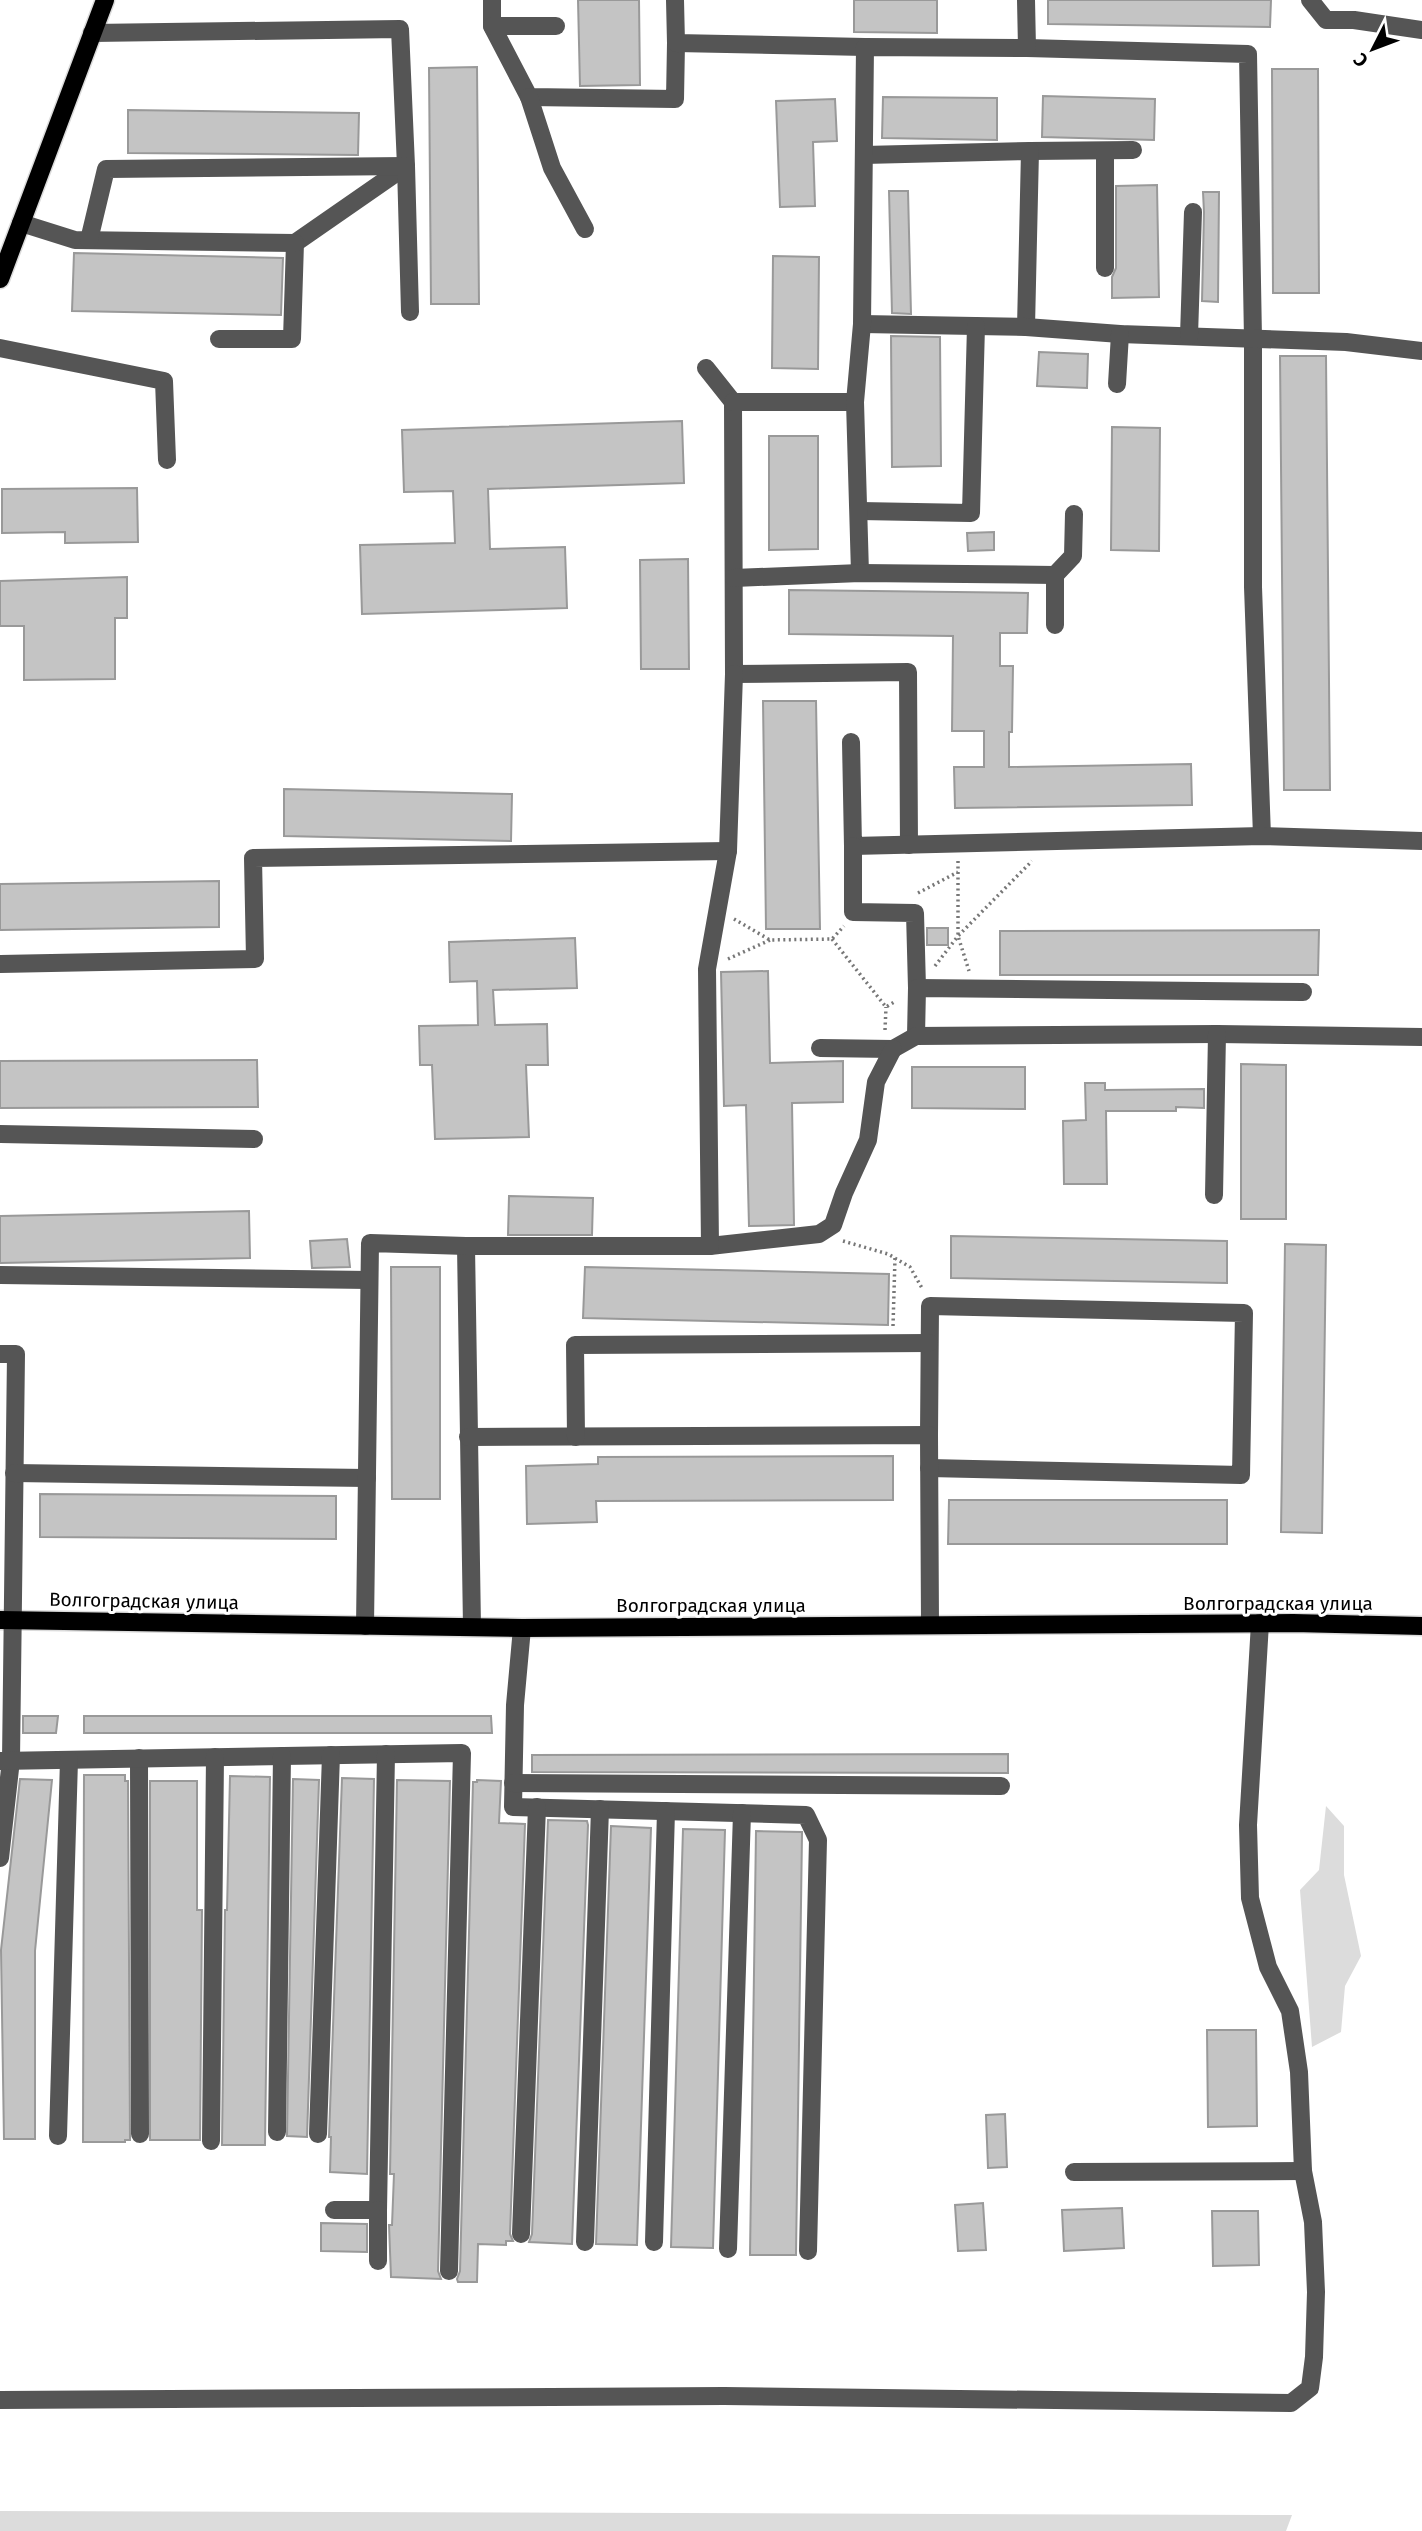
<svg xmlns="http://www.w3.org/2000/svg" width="1422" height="2531" viewBox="0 0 1422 2531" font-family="'Fira Sans',sans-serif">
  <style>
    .green { fill: #dcdcdc }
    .building { fill: #c4c4c4; stroke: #999; stroke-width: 2 }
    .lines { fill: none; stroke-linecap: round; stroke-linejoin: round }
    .major-casing { stroke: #dbdbdb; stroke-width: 21 }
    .path { stroke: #777; stroke-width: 3.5; stroke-dasharray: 2 3.5; stroke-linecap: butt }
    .minor { stroke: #555; stroke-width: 18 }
    .major { stroke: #000; stroke-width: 18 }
    .labels { text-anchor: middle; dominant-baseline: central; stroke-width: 6; stroke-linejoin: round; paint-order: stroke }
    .street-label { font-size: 19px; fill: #000; stroke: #fff }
  </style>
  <rect width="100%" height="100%" fill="#fff"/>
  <g class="green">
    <path d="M1326 1806 1344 1826V1875L1361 1956 1345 1986 1341 2032 1312 2047 1300 1890 1319 1870Z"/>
    <path d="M0 2511 1292 2515 1286 2531H0Z"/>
  </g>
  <g class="building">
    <path d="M578 0H639L640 85 580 86Z"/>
    <path d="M854 0H937V33L854 32Z"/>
    <path d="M1048 0H1271L1270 27 1048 24Z"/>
    <path d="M477 67 479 304H431L429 68Z"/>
    <path d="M1272 69H1318L1319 293H1273Z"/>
    <path d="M1043 96 1155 99 1154 140 1042 137Z"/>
    <path d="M883 97 997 98V140L882 138Z"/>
    <path d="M835 99 837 141 813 142 815 206 780 207 776 101Z"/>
    <path d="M128 110 359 113 358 155 128 153Z"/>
    <path d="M1157 185 1159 297 1112 298V277L1116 268V186Z"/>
    <path d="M889 191H908L911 314 892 313Z"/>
    <path d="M1203 192H1219L1218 302 1202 301 1204 212Z"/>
    <path d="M74 253 283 258 281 315 72 311Z"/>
    <path d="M773 256 819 257 818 369 772 368Z"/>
    <path d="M891 336 940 337 941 466 892 467Z"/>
    <path d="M1039 352 1088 354 1087 388 1037 386Z"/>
    <path d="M1280 356H1326L1330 790H1284Z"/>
    <path d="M682 421 684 483 488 489 490 549 565 547 567 608 362 614 360 545 455 543 453 491 404 492 402 430Z"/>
    <path d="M1112 427 1160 428 1159 551 1111 550Z"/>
    <path d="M769 436H818V549L769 550Z"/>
    <path d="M137 488 138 542 65 543V532L2 533V489Z"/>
    <path d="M994 532V550L968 551 967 533Z"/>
    <path d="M688 559 689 669H641L640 560Z"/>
    <path d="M127 577V618H115V679L24 680V626H0V581Z"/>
    <path d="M789 590 1028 593 1027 633H1000V666H1013L1012 732H1009V767L1191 764 1192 805 955 808 954 767H984V731H952L953 636 789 634Z"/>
    <path d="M763 701H816L820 929H766Z"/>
    <path d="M284 789 512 794 511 841 284 836Z"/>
    <path d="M219 881V927L0 930V884Z"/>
    <rect x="927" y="928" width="21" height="17"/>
    <path d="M1319 930 1318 975H1000V931Z"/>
    <path d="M575 938 577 988 493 990 495 1025 547 1024 548 1065H526L529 1137 435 1139 432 1065H420L419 1026 478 1025 477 981 450 982 449 942Z"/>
    <path d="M768 971 770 1063 843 1061V1102L792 1103 794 1225 749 1226 746 1105 724 1106 721 972Z"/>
    <path d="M257 1060 258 1107 0 1108V1061Z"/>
    <path d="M1241 1064 1286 1065V1219H1241Z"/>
    <path d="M912 1067H1025V1109L912 1108Z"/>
    <path d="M1085 1083H1105V1090L1204 1089V1108L1176 1107V1111H1106L1107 1184H1064L1063 1121 1086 1120Z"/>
    <path d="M509 1196 593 1198 592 1235H508Z"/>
    <path d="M249 1211 250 1258 0 1263V1216Z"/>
    <path d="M951 1236 1227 1241V1283L951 1278Z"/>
    <path d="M347 1239 350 1267 312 1268 310 1241Z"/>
    <path d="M1285 1244 1326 1245 1322 1533 1281 1532Z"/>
    <path d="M391 1267H440V1499H392Z"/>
    <path d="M585 1267 889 1274 888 1325 583 1318Z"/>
    <path d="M893 1456V1500L596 1501 597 1522 527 1524 526 1466 598 1464V1457Z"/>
    <path d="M40 1494 336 1496V1539L40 1537Z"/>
    <path d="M949 1500H1227V1544H948Z"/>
    <path d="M23 1716H58L56 1733H23Z"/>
    <path d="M84 1716H491L492 1733H84Z"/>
    <path d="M1008 1754V1773L532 1772V1755Z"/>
    <path d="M84 1775H125V1781H128L130 2140H125V2142H83Z"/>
    <path d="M230 1776 270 1777 265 2145H222L225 1910H227Z"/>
    <path d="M342 1778 374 1779 367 2174 330 2172 331 2137H329Z"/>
    <path d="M20 1779 52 1780 35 1951V2139H4L1 1950Z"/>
    <path d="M293 1779 319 1780 307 2137 287 2136Z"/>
    <path d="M397 1780 450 1781 438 2271 441 2279 391 2277 389 2225H392L394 2174H390Z"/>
    <path d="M477 1780 501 1781 499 1823 525 1824 510 2234 513 2241H506V2245L478 2244 477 2282H458L457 2279 460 2271 473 1782H477Z"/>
    <path d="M150 1781H197V1910H202L200 2140H150Z"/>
    <path d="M548 1820 587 1821 588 1825 572 2244 529 2242 532 2234Z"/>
    <path d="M611 1826 651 1828 637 2245 596 2244Z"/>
    <path d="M683 1829 725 1830 713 2248 671 2247Z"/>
    <path d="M756 1831 802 1832V1834L796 2255H750Z"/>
    <path d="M1207 2030H1256L1257 2126 1208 2127Z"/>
    <path d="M1005 2114 1007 2167 988 2168 986 2115Z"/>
    <path d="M983 2203 986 2250 958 2251 955 2205Z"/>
    <path d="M1122 2208 1124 2248 1064 2251 1062 2210Z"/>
    <path d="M1212 2211H1258L1259 2265 1213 2266Z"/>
    <path d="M321 2223 367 2224V2252L321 2251Z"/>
  </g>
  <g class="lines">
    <defs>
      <g id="major">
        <path d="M0 279 105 0"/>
        <path d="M0 1620 522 1628 1293 1623 1422 1626"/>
      </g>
    </defs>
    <use href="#major" class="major-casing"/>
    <g class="path">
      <path d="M958 861V936L969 971"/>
      <path d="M918 893 958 872"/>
      <path d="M734 919 770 940 832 939 844 926"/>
      <path d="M832 939 886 1007 896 1001"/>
      <path d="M728 959 770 940"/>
      <path d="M935 966 958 936 1032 861"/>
      <path d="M885 1030 886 1007"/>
      <path d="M843 1241 888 1254 910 1267 922 1288"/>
      <path d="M893 1326 895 1258"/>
    </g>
    <g class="minor">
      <path d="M492 0V26L529 97 675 99 676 43"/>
      <path d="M675 0 676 43 865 47"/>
      <path d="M1310 0 1326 20H1354L1422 30"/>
      <path d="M492 26H556"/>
      <path d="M92 33 400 29 406 166 295 243 292 339H219"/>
      <path d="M1027 48 1248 54 1253 339V587L1262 836"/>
      <path d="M529 97 552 168 585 229"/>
      <path d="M1030 151 1133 150"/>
      <path d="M864 155 1030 151 1026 327"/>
      <path d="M21 223 75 240 295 243"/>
      <path d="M89 240 106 169 406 166 410 312"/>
      <path d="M1105 268V151"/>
      <path d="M862 324 1026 327 1120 334 1346 342 1422 351"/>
      <path d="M1189 336 1193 212"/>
      <path d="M0 348 164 381 167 460"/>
      <path d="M706 368 733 402 734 674 908 672 909 845"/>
      <path d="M1117 384 1120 334"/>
      <path d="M733 402H855"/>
      <path d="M860 511 971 513 976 326"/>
      <path d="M860 573 855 402 862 324 865 47 1027 48 1026 0"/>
      <path d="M734 578 860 573 1055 575"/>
      <path d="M1055 625V575L1073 556 1074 514"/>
      <path d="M851 742 853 846 1262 836 1422 841"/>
      <path d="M853 846V912L915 913 917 988"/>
      <path d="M0 964 255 959 253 858 728 851"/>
      <path d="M916 1036 917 988 1303 992"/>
      <path d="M820 1048 893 1049 916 1036 1217 1034 1422 1037"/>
      <path d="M0 1134 254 1139"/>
      <path d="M1214 1195 1217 1034"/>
      <path d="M466 1246 472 1627"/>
      <path d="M710 1246 819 1234 833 1225 844 1193 868 1140 876 1082 893 1049"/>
      <path d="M0 1275 369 1280"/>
      <path d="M0 1354H16L11 1760 0 1858"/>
      <path d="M929 1435 930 1306 1244 1313 1241 1475 929 1468"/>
      <path d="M468 1437 929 1435 930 1625"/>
      <path d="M576 1437 575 1345 929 1343"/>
      <path d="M14 1473 367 1478"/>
      <path d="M365 1626 370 1243 466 1246H710L707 969 728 851 734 674"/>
      <path d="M522 1628 515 1705 513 1807 806 1815 818 1840 808 2251"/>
      <path d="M139 1758 140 2134"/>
      <path d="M0 1761 462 1753 449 2271"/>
      <path d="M513 1783 1001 1786"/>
      <path d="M277 2132 282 1756"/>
      <path d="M318 2134 331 1755"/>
      <path d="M58 2136 69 1760"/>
      <path d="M211 2141 215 1757"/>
      <path d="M1074 2172 1303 2171"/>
      <path d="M334 2210H378L386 1754"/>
      <path d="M521 2234 537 1807"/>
      <path d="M585 2242 600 1809"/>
      <path d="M654 2242 666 1811"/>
      <path d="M728 2249 742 1813"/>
      <path d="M378 2261V2210"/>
      <path d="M0 2400 724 2396 1291 2403 1310 2388 1314 2357 1316 2292 1313 2222 1303 2171 1299 2072 1290 2011 1268 1967 1250 1898 1248 1825 1260 1623"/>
    </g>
    <use href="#major" class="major"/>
  </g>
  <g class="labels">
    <g class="street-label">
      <text transform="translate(144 1601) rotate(1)">Волгоградская улица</text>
      <text x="1278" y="1603">Волгоградская улица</text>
      <text x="711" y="1605">Волгоградская улица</text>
    </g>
  </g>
  <g transform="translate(1373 49) rotate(228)" stroke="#ffffff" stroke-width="5" paint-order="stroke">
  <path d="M0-5L12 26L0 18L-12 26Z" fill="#000000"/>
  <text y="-10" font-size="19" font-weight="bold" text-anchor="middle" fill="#000000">С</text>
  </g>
</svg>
